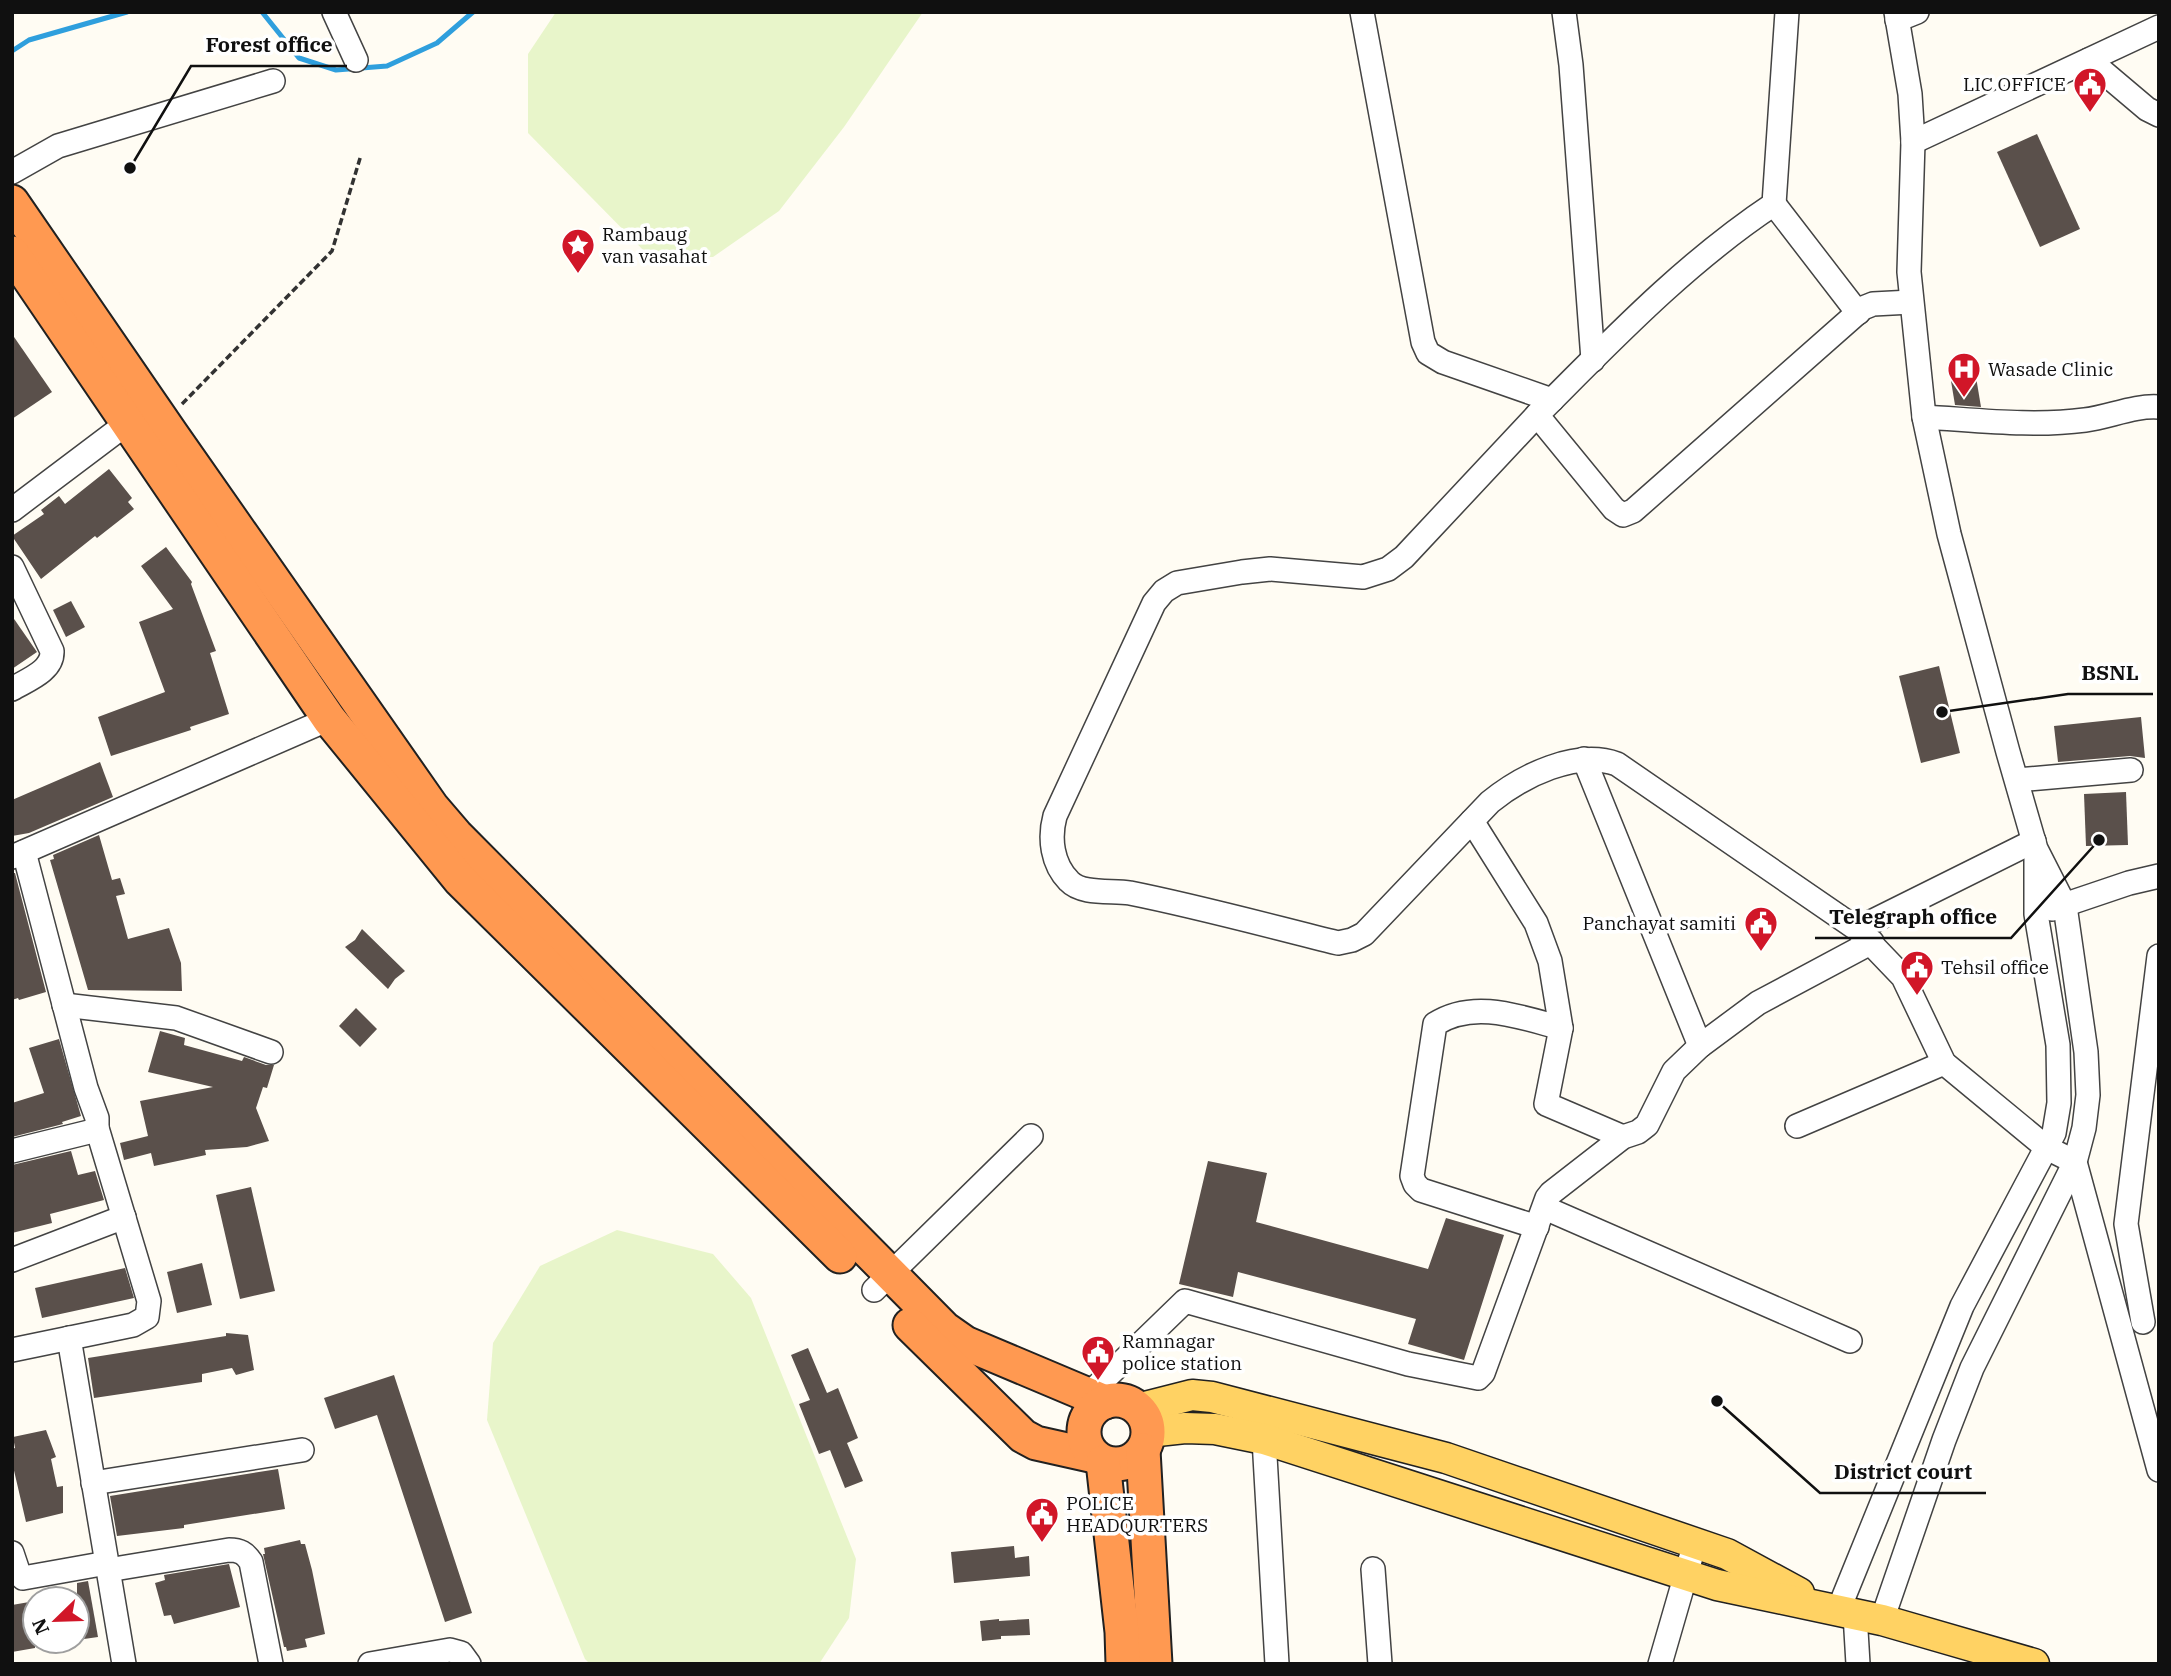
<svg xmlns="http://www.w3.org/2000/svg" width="2171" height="1676" viewBox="0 0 2171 1676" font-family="'IBM Plex Serif',serif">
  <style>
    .pitch { fill: #e8f5ca }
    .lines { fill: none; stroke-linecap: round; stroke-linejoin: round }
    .stream { stroke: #2f9fdd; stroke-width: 5 }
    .building { fill: #5a504b }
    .minor-casing { stroke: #434343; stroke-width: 26 }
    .major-casing { stroke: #212121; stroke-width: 33 }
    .highway-casing { stroke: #212121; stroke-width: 37 }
    .path { stroke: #323232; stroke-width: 3.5; stroke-dasharray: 7 3.5; stroke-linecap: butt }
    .minor { stroke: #fff; stroke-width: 23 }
    .major { stroke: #ffd263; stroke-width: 30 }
    .highway { stroke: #ff9951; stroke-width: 33 }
    .labels { text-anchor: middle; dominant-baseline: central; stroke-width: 7; stroke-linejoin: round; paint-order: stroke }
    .poi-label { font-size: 19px; fill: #101010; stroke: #fff; text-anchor: start }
    .leader { fill: none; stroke: #101010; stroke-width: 2.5 }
    .callout-dot { fill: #101010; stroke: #fff; stroke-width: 2.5 }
    .callout-label { font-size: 21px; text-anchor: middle; font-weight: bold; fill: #101010; stroke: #fff; stroke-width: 7; stroke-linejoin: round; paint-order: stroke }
  </style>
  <rect width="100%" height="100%" fill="#fffcf3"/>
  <g class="pitch">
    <path d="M556 12H923L844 127 779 211 713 257 649 256 528 133V54Z"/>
    <path d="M617 1230 713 1254 751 1298 856 1559 849 1618 819 1664H590L585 1659 487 1420 493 1343 540 1266Z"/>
  </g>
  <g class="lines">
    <g class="stream">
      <path d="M262 12 299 58 336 70 387 66 437 43 473 12"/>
      <path d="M12 51 29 40 127 12"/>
    </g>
  </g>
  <g class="building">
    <path d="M2037 134 2080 229 2040 247 1997 152Z"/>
    <path d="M12 334 52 392 12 419Z"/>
    <path d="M1976 377 1981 407 1955 405 1951 381Z"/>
    <path d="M109 469 132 498 128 502 134 509 97 538 95 536 41 579 12 536 44 514 41 510 59 496 65 504Z"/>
    <path d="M166 547 192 582 191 584 216 651 210 653 229 714 190 727 191 730 111 756 98 717 165 692 139 622 173 609 141 566Z"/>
    <path d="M71 601 85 627 66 637 53 610Z"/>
    <path d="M12 616 37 652 12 669Z"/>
    <path d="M1939 666 1960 753 1921 763 1899 676Z"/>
    <path d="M2141 717 2145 758 2130 756 2058 762 2054 726Z"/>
    <path d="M100 762 113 797 29 833 12 836V800Z"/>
    <path d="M2126 792 2128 845 2086 846 2084 794Z"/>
    <path d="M99 835 112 880 120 878 125 894 116 896 128 939 169 928 181 963 182 991 88 990 50 860 54 859 53 855Z"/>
    <path d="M12 873H15L46 992 19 1000 18 998 12 1000Z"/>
    <path d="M362 929 405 971 395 979 388 989 345 947 355 940Z"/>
    <path d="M356 1008 377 1029 360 1047 339 1026Z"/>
    <path d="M160 1031 185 1038 184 1045 242 1061 244 1057 266 1065H274L267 1088 263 1087 256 1108 269 1141 247 1147 205 1150 206 1155 154 1166 151 1153 124 1160 120 1143 148 1136 140 1101 213 1087 148 1072Z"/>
    <path d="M59 1039 81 1116 62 1122 63 1124 12 1137V1103L44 1093 29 1048Z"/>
    <path d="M71 1151 78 1175 95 1171 104 1200 50 1214 52 1223 12 1233V1165Z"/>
    <path d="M1208 1161 1267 1173 1256 1222 1428 1269 1446 1218 1504 1235 1464 1360 1408 1344 1416 1319 1238 1272 1233 1297 1179 1284Z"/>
    <path d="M251 1187 275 1291 240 1299 216 1195Z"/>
    <path d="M202 1263 212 1305 177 1313 167 1272Z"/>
    <path d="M125 1268 134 1298 42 1318 35 1288Z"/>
    <path d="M226 1333 248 1335 254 1370 236 1375 232 1368 202 1374V1382L94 1398 88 1358 226 1336Z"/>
    <path d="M808 1348 827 1393 838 1388 858 1438 847 1443 863 1481 845 1488 830 1450 819 1454 799 1404 810 1400 791 1355Z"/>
    <path d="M394 1375 472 1613 445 1622 377 1415 335 1429 324 1398Z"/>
    <path d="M46 1430 56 1457 51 1459 57 1487 63 1486V1513L26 1522 12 1462V1449L15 1448 13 1437Z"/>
    <path d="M278 1469 285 1509 184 1525V1528L117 1536 110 1496Z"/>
    <path d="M300 1540 301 1544H305L312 1570 325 1634 305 1639 307 1647 287 1651 286 1647H284L263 1554H265L264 1548Z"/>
    <path d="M1014 1546 1015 1558 1029 1556 1030 1576 954 1583 951 1552Z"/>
    <path d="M229 1564 240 1607 174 1624 171 1615 164 1616 155 1583 165 1580 164 1575Z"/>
    <path d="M88 1581 98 1637 77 1640V1583Z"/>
    <path d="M35 1601V1648L12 1652V1605Z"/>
    <path d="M999 1619V1621L1029 1619 1030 1635 1001 1636V1639L982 1641 980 1621Z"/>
  </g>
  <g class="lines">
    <defs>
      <g id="minor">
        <path d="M334 12 356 60"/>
        <path d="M1362 12 1423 342 1428 353 1443 362 1552 400"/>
        <path d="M1564 12 1571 65 1593 360"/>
        <path d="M1787 12 1774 204C1685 263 1612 340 1537 415L1614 509 1623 515 1633 511 1863 308 1873 304 1911 302"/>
        <path d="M1897 20 1917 12"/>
        <path d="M2089 60 2147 109 2159 115"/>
        <path d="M1913 142 2159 27"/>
        <path d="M12 172 58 146 273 81"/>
        <path d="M1774 204 1858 313"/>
        <path d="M1537 415 1404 557 1388 569 1363 577 1270 569 1242 572 1177 583 1164 591 1154 603 1055 816C1049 838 1052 864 1069 881 1082 895 1112 890 1130 893 1200 907 1269 926 1338 943L1352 940 1364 934 1490 802C1522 776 1576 749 1617 764L1857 929 1903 977 1944 1063 2047 1148 2075 1162 2159 1470"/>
        <path d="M1924 417C1977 420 2032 427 2085 420 2109 417 2135 405 2159 407"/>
        <path d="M12 510 138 415"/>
        <path d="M12 567 52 651C53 671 27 680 12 689"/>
        <path d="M1584 759 1700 1046"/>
        <path d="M2017 780 2131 770"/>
        <path d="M1472 821 1536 923 1550 961 1561 1028 1546 1104 1623 1137"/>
        <path d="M12 857 329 719"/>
        <path d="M2052 909 2129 883 2159 876"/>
        <path d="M1857 929 2034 841"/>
        <path d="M64 1005 176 1018 271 1052"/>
        <path d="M1797 1126 1944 1063"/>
        <path d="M12 1151 89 1132 97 1128V1118L86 1088 24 852"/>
        <path d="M1545 1208 1850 1341"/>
        <path d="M1537 1227 1421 1190 1415 1184 1412 1176 1435 1024C1474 999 1520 1017 1561 1028"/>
        <path d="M12 1260 124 1217"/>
        <path d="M874 1290 1031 1136"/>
        <path d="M2143 1322 2126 1224 2159 956"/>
        <path d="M69 1338 124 1664"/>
        <path d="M12 1350 133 1325 147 1317 149 1301 97 1128"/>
        <path d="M1088 1395 1185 1301 1408 1364 1478 1378 1483 1373 1547 1198 1551 1193 1623 1137 1638 1132 1647 1125 1674 1071 1700 1046 1758 1003 1872 942"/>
        <path d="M1264 1439 1277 1664"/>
        <path d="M93 1483 302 1450"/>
        <path d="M12 1553 19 1574 23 1578 107 1563"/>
        <path d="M1373 1569 1380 1664"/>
        <path d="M108 1570 229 1550C240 1550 245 1553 251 1562L271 1664"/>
        <path d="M1838 1611 1962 1306 2054 1133 2059 1103 2058 1045 2036 914V855"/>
        <path d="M1855 1614 1858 1664"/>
        <path d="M1882 1620 1944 1440 1972 1368 2075 1162 2084 1128 2088 1095 2086 1052 2065 906 2036 849 2008 752 1949 534 1924 417 1909 272 1913 142 1910 94 1896 12"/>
        <path d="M370 1664 450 1650 461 1653 469 1664"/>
        <path d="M1660 1664 1695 1543"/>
      </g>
      <g id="major">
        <path d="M1137 1409 1192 1395 1212 1397 1446 1458 1727 1554 1799 1593"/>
        <path d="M1148 1432 1185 1428 1215 1429 1264 1439 1717 1585 1882 1620 2034 1664"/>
      </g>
      <g id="highway">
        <path d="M12 202 172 435 432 807 456 835 945 1329 965 1343 1105 1402"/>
        <path d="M12 253 329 719 460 880 840 1256"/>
        <path d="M910 1325 1023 1436 1036 1443 1094 1456"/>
        <circle cx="1116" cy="1432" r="32"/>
        <path d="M1143 1450 1155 1664"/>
        <path d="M1103 1462 1122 1632 1123 1664"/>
      </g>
    </defs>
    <use href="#minor" class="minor-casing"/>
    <use href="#major" class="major-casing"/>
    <use href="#highway" class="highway-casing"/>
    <path class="path" d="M182 404 332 251 361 155"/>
    <use href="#minor" class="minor"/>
    <use href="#major" class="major"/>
    <use href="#highway" class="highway"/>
  </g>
  <defs>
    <symbol id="civic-pin" viewBox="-11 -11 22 30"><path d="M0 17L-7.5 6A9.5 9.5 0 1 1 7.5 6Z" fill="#d11628" stroke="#fff"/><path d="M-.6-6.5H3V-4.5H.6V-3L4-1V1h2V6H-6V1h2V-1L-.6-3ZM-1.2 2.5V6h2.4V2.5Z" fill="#fff"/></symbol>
    <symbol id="sight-pin" viewBox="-11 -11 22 30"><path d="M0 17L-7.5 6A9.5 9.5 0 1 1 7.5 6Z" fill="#d11628" stroke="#fff"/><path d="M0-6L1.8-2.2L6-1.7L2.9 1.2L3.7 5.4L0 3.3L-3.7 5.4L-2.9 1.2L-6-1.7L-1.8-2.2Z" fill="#fff"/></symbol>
    <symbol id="hospital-pin" viewBox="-11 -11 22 30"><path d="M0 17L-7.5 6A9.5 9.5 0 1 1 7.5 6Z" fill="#d11628" stroke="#fff"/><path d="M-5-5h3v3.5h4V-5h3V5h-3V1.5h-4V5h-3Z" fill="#fff"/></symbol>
  </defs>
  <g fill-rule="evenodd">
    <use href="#civic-pin" x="2071" y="65" width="38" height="52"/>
    <use href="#sight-pin" x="559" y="226" width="38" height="52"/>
    <use href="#hospital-pin" x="1945" y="350" width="38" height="52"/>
    <use href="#civic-pin" x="1742" y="904" width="38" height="52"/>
    <use href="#civic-pin" x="1898" y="948" width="38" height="52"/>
    <use href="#civic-pin" x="1079" y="1333" width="38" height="52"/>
    <use href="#civic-pin" x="1023" y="1495" width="38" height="52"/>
  </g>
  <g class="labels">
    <g class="poi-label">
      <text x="2066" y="84" text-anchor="end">LIC OFFICE</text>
      <text x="602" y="234">Rambaug<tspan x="602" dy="22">van vasahat</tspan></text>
      <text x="1988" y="369">Wasade Clinic</text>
      <text x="1736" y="923" text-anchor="end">Panchayat samiti</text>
      <text x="1941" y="967">Tehsil office</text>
      <text x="1122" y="1341">Ramnagar<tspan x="1122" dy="22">police station</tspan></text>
      <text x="1066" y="1503">POLICE<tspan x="1066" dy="22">HEADQURTERS</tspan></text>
    </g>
  </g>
  <path class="leader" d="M130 168L191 66H347M1942 712L2068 694H2153M2099 840L2011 938H1815M1717 1401L1820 1493H1986"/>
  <g class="callout-dot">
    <circle cx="130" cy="168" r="7"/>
    <circle cx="1942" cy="712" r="7"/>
    <circle cx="2099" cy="840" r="7"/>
    <circle cx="1717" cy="1401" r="7"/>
  </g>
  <g class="callout-label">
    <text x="269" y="52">Forest office</text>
    <text x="2110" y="680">BSNL</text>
    <text x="1913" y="924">Telegraph office</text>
    <text x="1903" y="1479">District court</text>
  </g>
  <rect width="2171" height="1676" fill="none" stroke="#101010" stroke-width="28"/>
  <g transform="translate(56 1620) rotate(247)"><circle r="33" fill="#ffffff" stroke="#9f9f9f" stroke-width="2"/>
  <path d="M0-5L12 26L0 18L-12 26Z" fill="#d11628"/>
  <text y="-10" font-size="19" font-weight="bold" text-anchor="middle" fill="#101010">N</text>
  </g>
</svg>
